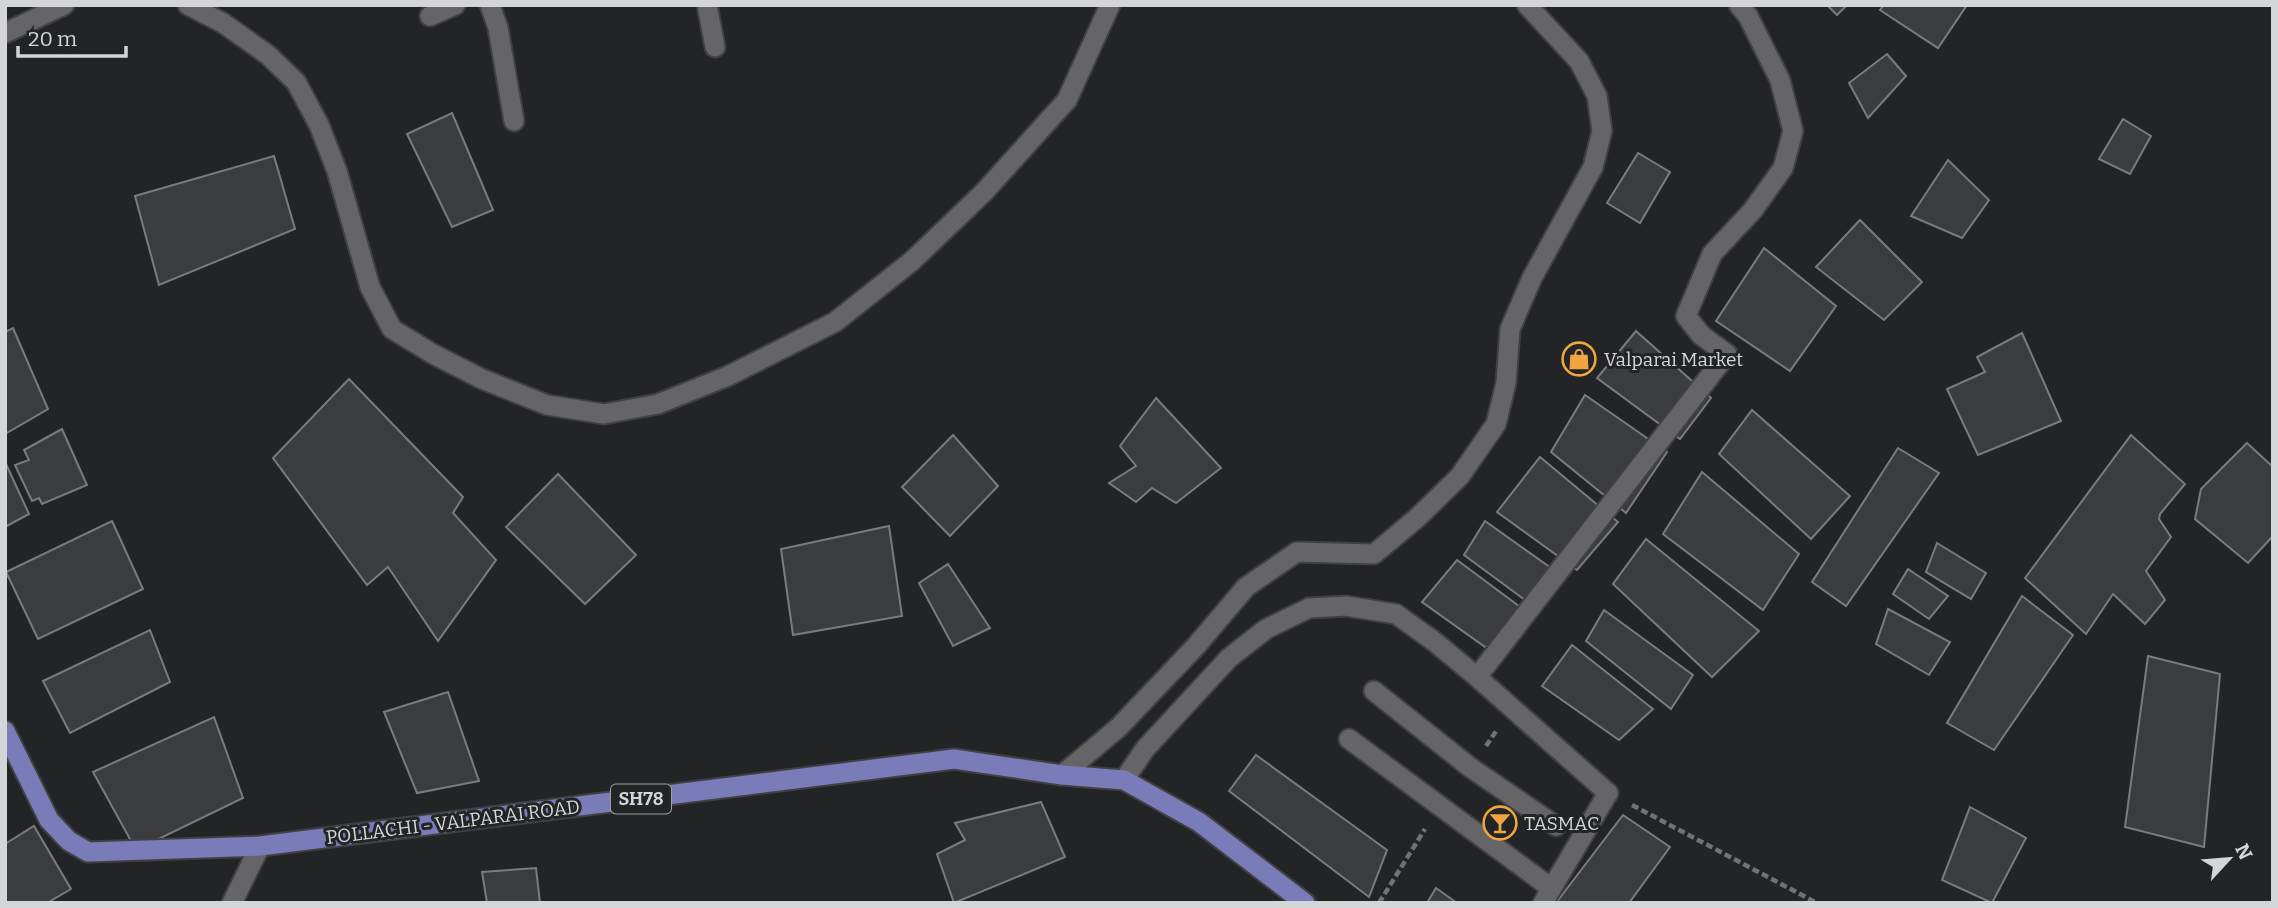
<svg xmlns="http://www.w3.org/2000/svg" width="2278" height="908" viewBox="0 0 2278 908" font-family="Bitter,serif">
  <style>
    .building { fill: #3b3c3f; stroke: #7a7b7e; stroke-width: 2 }
    .lines { fill: none; stroke-linecap: round; stroke-linejoin: round }
    .pedestrian-casing { stroke: #414143; stroke-width: 23 }
    .minor-casing { stroke: #414143; stroke-width: 23 }
    .primary-casing { stroke: #414143; stroke-width: 23 }
    .path { stroke: #717273; stroke-width: 4.5; stroke-dasharray: 7 3.5; stroke-linecap: butt }
    .pedestrian { stroke: #656568; stroke-width: 19 }
    .minor { stroke: #656568; stroke-width: 19 }
    .primary { stroke: #7a7cba; stroke-width: 19 }
    .labels { text-anchor: middle; dominant-baseline: central; stroke-width: 6; stroke-linejoin: round; paint-order: stroke }
    .shield { fill: #232426; stroke: #9fa0a1; stroke-width: 2 }
    .shield-label { font-size: 18px; font-weight: bold; fill: #d4d5d6 }
    .poi-label { font-size: 19px; fill: #d4d5d6; stroke: #232426; text-anchor: start }
    .street-label { font-size: 19px; fill: #d4d5d6; stroke: #232426 }
  </style>
  <rect width="100%" height="100%" fill="#232426"/>
  <g class="building">
    <path d="M1827 5H1847L1837 15Z"/>
    <path d="M1884 5H1967L1938 48 1880 10Z"/>
    <path d="M1887 54 1906 76 1868 118 1849 83Z"/>
    <path d="M452 113 493 210 452 227 407 134Z"/>
    <path d="M2123 119 2151 136 2130 174 2099 159Z"/>
    <path d="M1638 153 1670 172 1640 223 1607 203Z"/>
    <path d="M274 156 295 229 159 285 135 196Z"/>
    <path d="M1948 160 1989 200 1962 238 1911 216Z"/>
    <path d="M1860 220 1922 282 1884 320 1816 267Z"/>
    <path d="M1764 248 1836 306 1790 371 1716 321Z"/>
    <path d="M13 328 48 409 5 434V332Z"/>
    <path d="M1636 331 1711 398 1680 439 1597 378Z"/>
    <path d="M2022 333 2061 421 1978 455 1947 389 1985 372 1977 357Z"/>
    <path d="M349 379 463 497 453 513 496 560 438 641 388 567 367 585 273 458Z"/>
    <path d="M1585 395 1667 452 1626 513 1551 452Z"/>
    <path d="M1156 398 1221 468 1176 503 1152 488 1136 502 1109 483 1136 466 1120 446Z"/>
    <path d="M1752 410 1850 496 1811 539 1719 454Z"/>
    <path d="M62 429 87 485 42 504 39 498 32 501 15 465 29 460 24 450Z"/>
    <path d="M953 435 998 486 950 536 902 487Z"/>
    <path d="M2131 435 2185 484 2160 514 2159 519 2171 537 2146 571 2165 600 2145 624 2113 594 2086 634 2025 578Z"/>
    <path d="M2247 443 2273 467V536L2248 563 2195 519 2201 489Z"/>
    <path d="M1898 448 1939 473 1846 606 1812 582Z"/>
    <path d="M1540 457 1618 522 1577 570 1497 512Z"/>
    <path d="M6 464 29 514 5 527V464Z"/>
    <path d="M1702 472 1799 554 1763 610 1663 534Z"/>
    <path d="M558 474 636 555 585 604 506 527Z"/>
    <path d="M112 521 143 589 38 639 6 572Z"/>
    <path d="M1485 521 1565 578 1540 611 1464 555Z"/>
    <path d="M889 526 902 616 793 635 781 549Z"/>
    <path d="M1646 539 1759 631 1712 677 1613 584Z"/>
    <path d="M1937 543 1986 573 1971 599 1926 572Z"/>
    <path d="M1457 560 1527 612 1495 654 1422 602Z"/>
    <path d="M948 564 990 628 953 646 919 583Z"/>
    <path d="M1908 569 1948 596 1929 619 1893 594Z"/>
    <path d="M2022 596 2073 635 1994 750 1947 723Z"/>
    <path d="M1888 609 1950 642 1929 675 1876 644Z"/>
    <path d="M1604 610 1693 675 1671 709 1586 641Z"/>
    <path d="M150 630 170 682 70 733 43 681Z"/>
    <path d="M1572 645 1653 709 1619 740 1542 686Z"/>
    <path d="M2148 656 2220 674 2204 847 2125 827Z"/>
    <path d="M448 692 479 781 417 793 384 712Z"/>
    <path d="M214 717 243 798 136 850 93 772Z"/>
    <path d="M1256 755 1387 850 1369 897 1229 791Z"/>
    <path d="M1041 802 1065 857 954 903 937 854 965 840 955 823Z"/>
    <path d="M1970 807 2026 838 1992 903 1942 880Z"/>
    <path d="M1623 815 1670 847 1629 903H1556Z"/>
    <path d="M34 826 71 889 47 903H5V844Z"/>
    <path d="M536 868 540 903H487L482 872Z"/>
    <path d="M1436 888 1457 903H1427Z"/>
  </g>
  <g class="lines">
    <defs>
      <g id="pedestrian">
        <path d="M1477 677 1608 793"/>
        <path d="M1374 691 1471 768 1556 826"/>
        <path d="M1349 739 1551 888"/>
        <path d="M1543 903 1608 793"/>
      </g>
      <g id="minor">
        <path d="M188 5 223 23 268 55 296 82 319 125 337 171 370 287 392 329 433 354 482 379 547 405 604 414 658 404 728 376 835 322 912 261 984 192 1067 100 1110 5"/>
        <path d="M490 5 498 28 514 121"/>
        <path d="M707 5 715 47"/>
        <path d="M430 16 455 5"/>
        <path d="M5 33 64 5"/>
        <path d="M1062 775 1119 727 1196 646 1246 587 1297 552 1374 554 1417 518 1460 476 1496 424 1506 383 1510 329 1532 278 1593 167 1602 131 1597 96 1579 61 1527 5"/>
        <path d="M1124 780 1145 749 1229 658 1266 629 1309 608 1346 606 1396 614 1435 642 1477 677 1727 354 1701 335 1686 316 1712 254 1753 210 1783 168 1793 131 1780 80 1748 16 1739 5"/>
        <path d="M232 903 260 846"/>
      </g>
      <path id="primary" d="M5 731 49 820 69 841 88 852 260 846 954 759 1062 775 1124 780 1199 822 1305 903"/>
    </defs>
    <use href="#pedestrian" class="pedestrian-casing"/>
    <use href="#minor" class="minor-casing"/>
    <use href="#primary" class="primary-casing"/>
    <g class="path">
      <path d="M1486 746 1497 730"/>
      <path d="M1632 805 1817 903"/>
      <path d="M1379 903 1425 829"/>
    </g>
    <use href="#pedestrian" class="pedestrian"/>
    <use href="#minor" class="minor"/>
    <use href="#primary" class="primary"/>
  </g>
  <defs>
    <symbol id="shop-ring" viewBox="-11 -11 22 22"><circle r="9.5" fill="#232426" stroke="#f1a540" stroke-width="1.5"/><path d="M-5-2.5h2.3a2.7 3.5 0 0 1 5.4 0H5L5.5 6h-11ZM-1.5-2.5h3a1.5 2.3 0 0 0-3 0Z" fill="#f1a540"/></symbol>
    <symbol id="bar-ring" viewBox="-11 -11 22 22"><circle r="9.5" fill="#232426" stroke="#f1a540" stroke-width="1.5"/><path d="M-6-5H6L.8 .8V4.5H3.5V6h-7V4.5H-.8V.8Z" fill="#f1a540"/></symbol>
  </defs>
  <g fill-rule="evenodd">
    <use href="#shop-ring" x="1560" y="340" width="38" height="38"/>
    <use href="#bar-ring" x="1481" y="804" width="38" height="38"/>
  </g>
  <g class="labels">
    <rect class="shield" x="611" y="784.5" width="60" height="29" rx="5"/>
    <g class="shield-label">
      <text x="641" y="799">SH78</text>
    </g>
    <g class="poi-label">
      <text x="1604" y="359">Valparai Market</text>
      <text x="1524" y="823">TASMAC</text>
    </g>
    <g class="street-label">
      <text transform="translate(453 822) rotate(-7)">POLLACHI - VALPARAI ROAD</text>
    </g>
  </g>
  <rect width="2278" height="908" fill="none" stroke="#d4d5d6" stroke-width="14"/>
  <g transform="translate(2229 859) rotate(64)" stroke="#232426" stroke-width="5" paint-order="stroke">
  <path d="M0-5L12 26L0 18L-12 26Z" fill="#d4d5d6"/>
  <text y="-10" font-size="19" font-weight="bold" text-anchor="middle" fill="#d4d5d6">N</text>
  </g>
  <path d="M18 46v10h108v-10" fill="none" stroke="#d4d5d6" stroke-width="3.5"/>
  <text x="28" y="46" font-size="21" fill="#d4d5d6" stroke="#232426" stroke-width="5" paint-order="stroke">20 m</text>
</svg>
